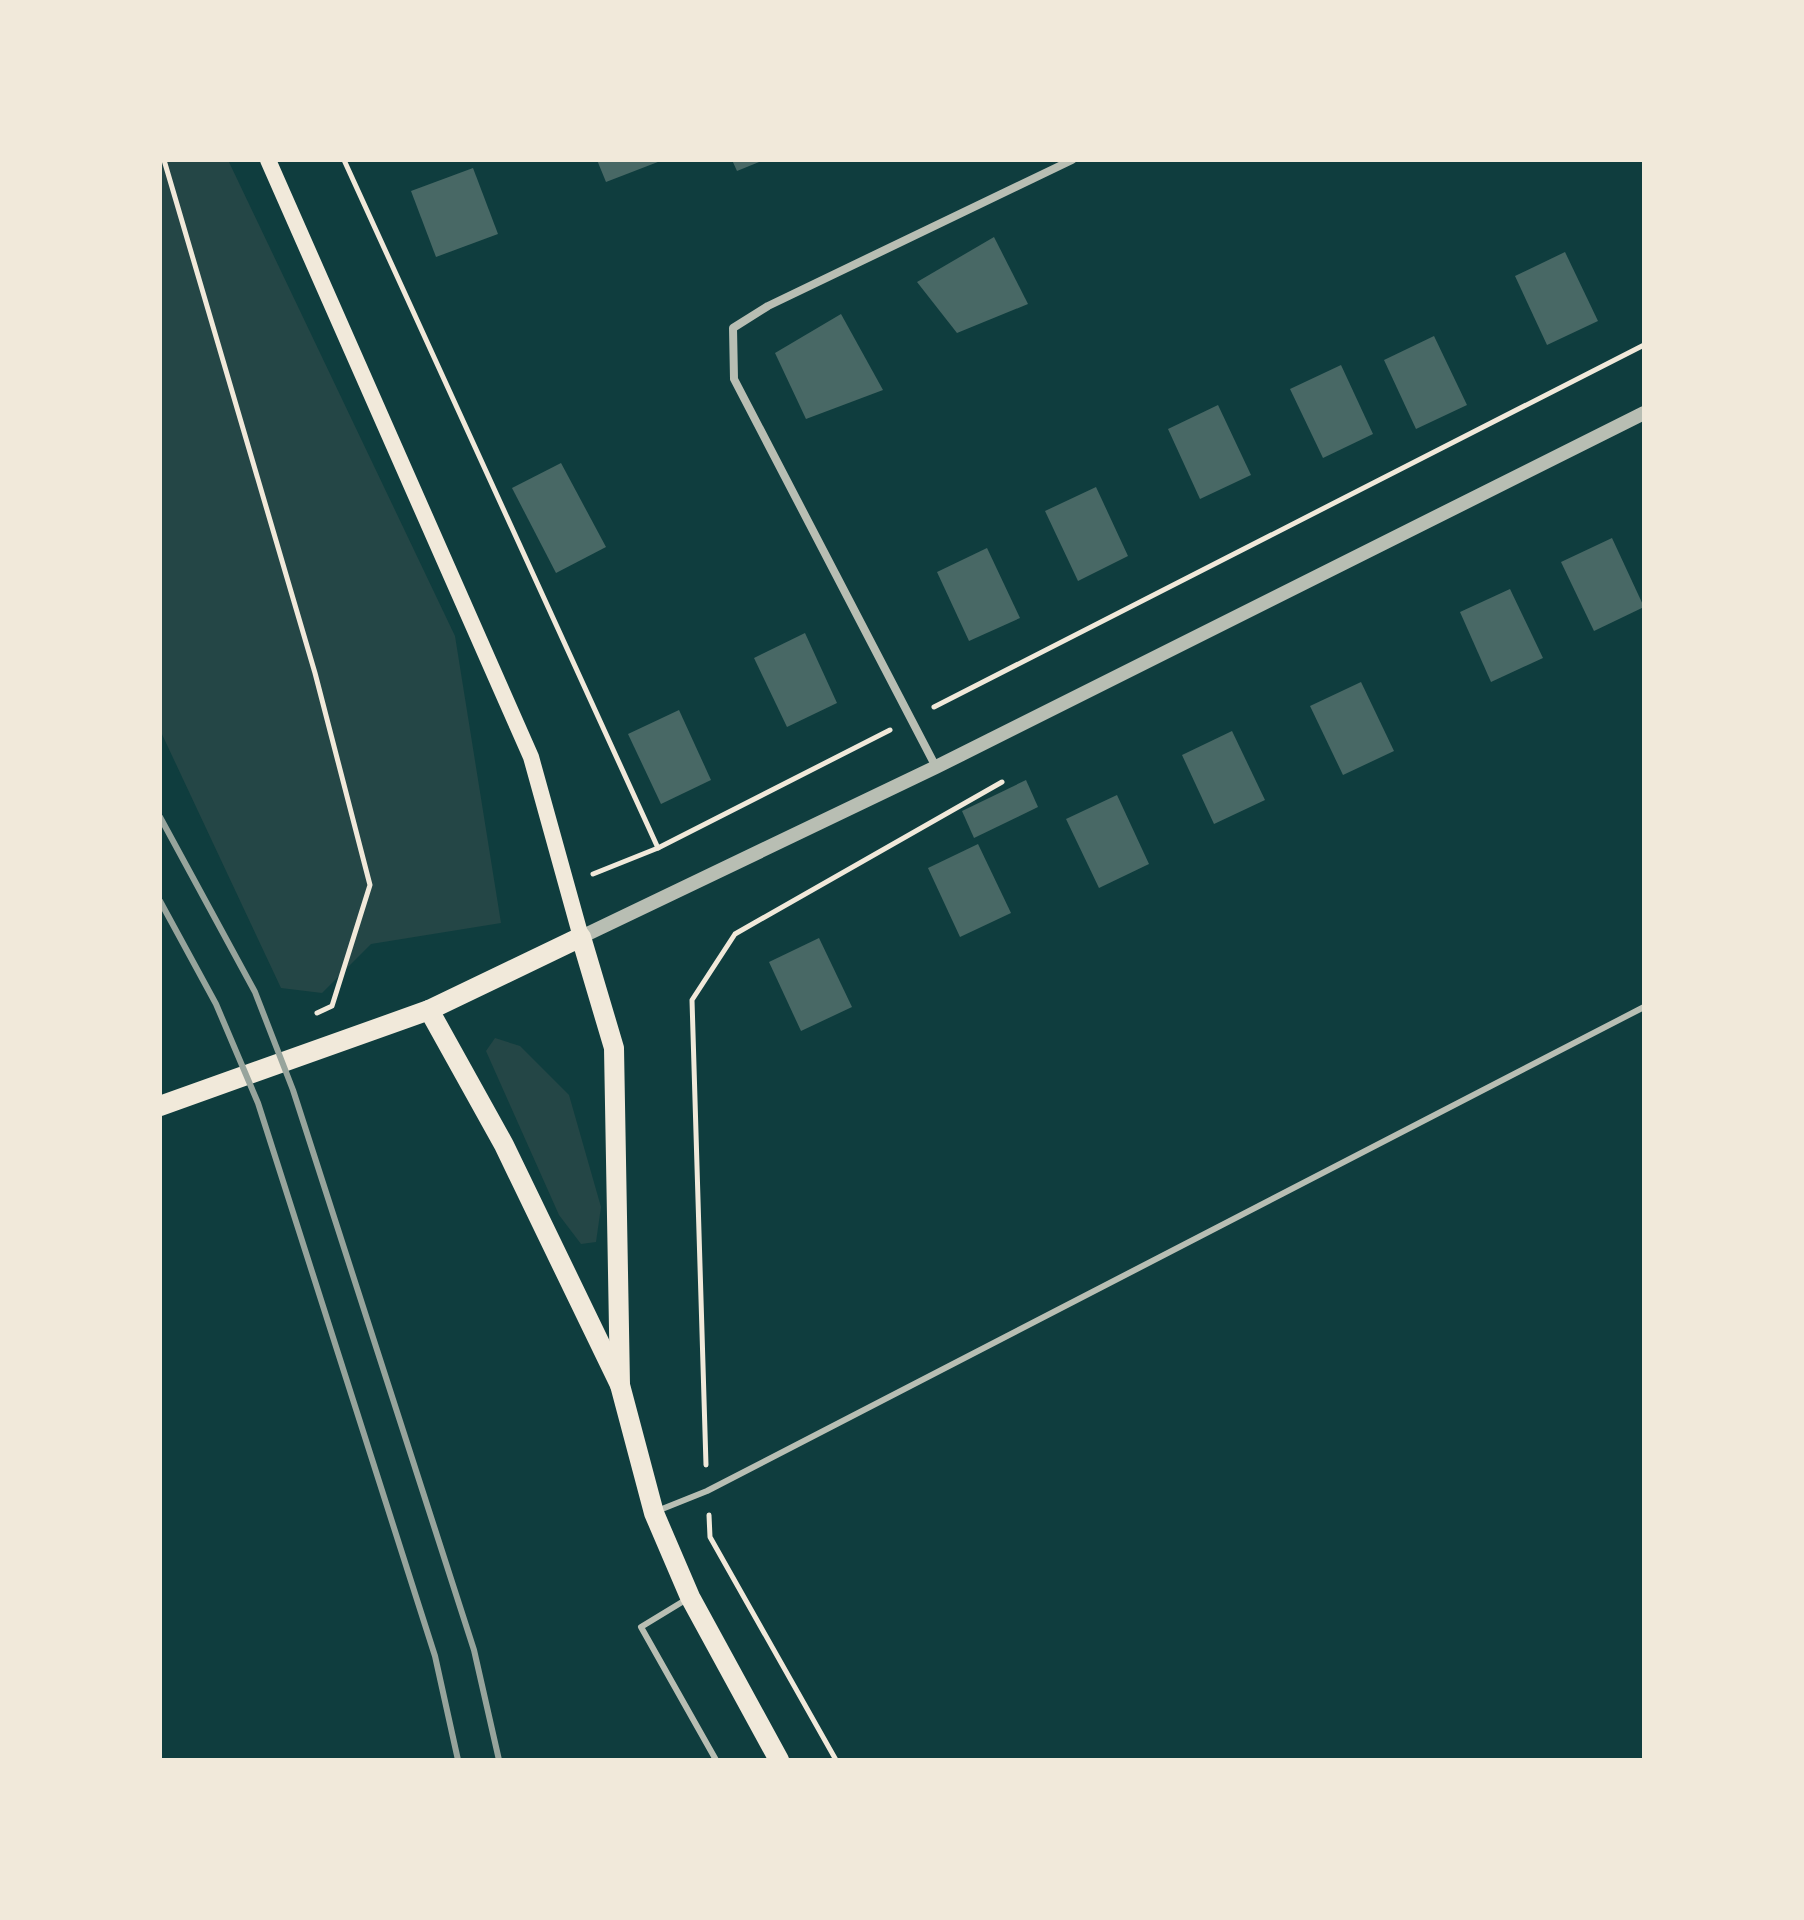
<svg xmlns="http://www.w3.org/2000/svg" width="1804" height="1920" viewBox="0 0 1804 1920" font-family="Ubuntu,sans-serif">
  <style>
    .green { fill: #244646 }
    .building { fill: #486865 }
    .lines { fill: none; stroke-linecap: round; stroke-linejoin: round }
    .path { stroke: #f1e9da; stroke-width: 5 }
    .service { stroke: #b8beb3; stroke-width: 6 }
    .minor { stroke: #b8beb3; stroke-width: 8 }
    .tertiary { stroke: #b8beb3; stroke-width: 14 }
    .secondary { stroke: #f1e9da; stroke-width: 16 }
    .primary { stroke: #f1e9da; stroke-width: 20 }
    .rail { stroke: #97a49c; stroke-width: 6 }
  </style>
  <rect width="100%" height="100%" fill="#0f3d3e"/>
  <g class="green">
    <path d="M160 160H228L455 636 501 923 371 944 322 993 281 988 160 730Z"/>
    <path d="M495 1038 520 1046 569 1095 601 1207 596 1242 581 1244 559 1215 486 1051Z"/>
  </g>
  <g class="building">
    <path d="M597 160H663L606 182Z"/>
    <path d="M732 160H764L737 171Z"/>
    <path d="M473 168 498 234 436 257 411 191Z"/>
    <path d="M994 237 1028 304 957 333 917 282Z"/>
    <path d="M1565 252 1598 321 1547 345 1515 276Z"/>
    <path d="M841 314 883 390 806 419 775 353Z"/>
    <path d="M1434 336 1467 405 1416 429 1384 360Z"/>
    <path d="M1341 365 1373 434 1323 458 1290 389Z"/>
    <path d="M1218 405 1251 475 1200 499 1168 429Z"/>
    <path d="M561 463 606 547 556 573 512 488Z"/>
    <path d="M1096 487 1128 556 1078 581 1045 511Z"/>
    <path d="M1612 538 1644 607 1594 631 1561 562Z"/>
    <path d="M987 548 1020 618 969 641 937 572Z"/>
    <path d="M1510 589 1543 658 1491 682 1460 612Z"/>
    <path d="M805 633 837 703 787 727 754 658Z"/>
    <path d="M1361 682 1394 751 1343 775 1310 706Z"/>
    <path d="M679 710 711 780 661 804 628 734Z"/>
    <path d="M1232 731 1265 800 1214 824 1182 755Z"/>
    <path d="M1026 780 1038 807 974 838 962 811Z"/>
    <path d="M1117 795 1149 864 1099 888 1066 819Z"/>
    <path d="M978 844 1011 913 960 937 928 868Z"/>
    <path d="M819 938 852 1007 801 1031 769 962Z"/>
  </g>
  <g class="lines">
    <g class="path">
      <path d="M164 160 315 673 370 885 332 1006 317 1013"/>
      <path d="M344 160 658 848"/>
      <path d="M934 707 1644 345"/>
      <path d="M593 874 658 848 890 730"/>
      <path d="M706 1465 692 1000 735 934 1002 782"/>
      <path d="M709 1515 710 1537 836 1760"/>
    </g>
    <g class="service">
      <path d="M657 1511 707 1491 1644 1007"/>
      <path d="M687 1599 641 1627 716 1760"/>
    </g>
    <path class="minor" d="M936 767 734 379 733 328 768 306 1072 160"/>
    <path class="tertiary" d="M581 937 936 767 1644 413"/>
    <path class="secondary" d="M268 160 531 757 581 937"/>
    <g class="primary">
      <path d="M429 1010 504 1145 620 1385 654 1513 690 1597 779 1760"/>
      <path d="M160 1106 429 1010 581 937 614 1048 620 1385"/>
    </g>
    <g class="rail">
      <path d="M160 817 255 992 293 1090 474 1650 499 1760"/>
      <path d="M160 901 216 1004 258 1103 435 1656 458 1760"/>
    </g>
  </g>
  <rect width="1804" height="1920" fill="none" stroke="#f1e9da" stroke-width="324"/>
</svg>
